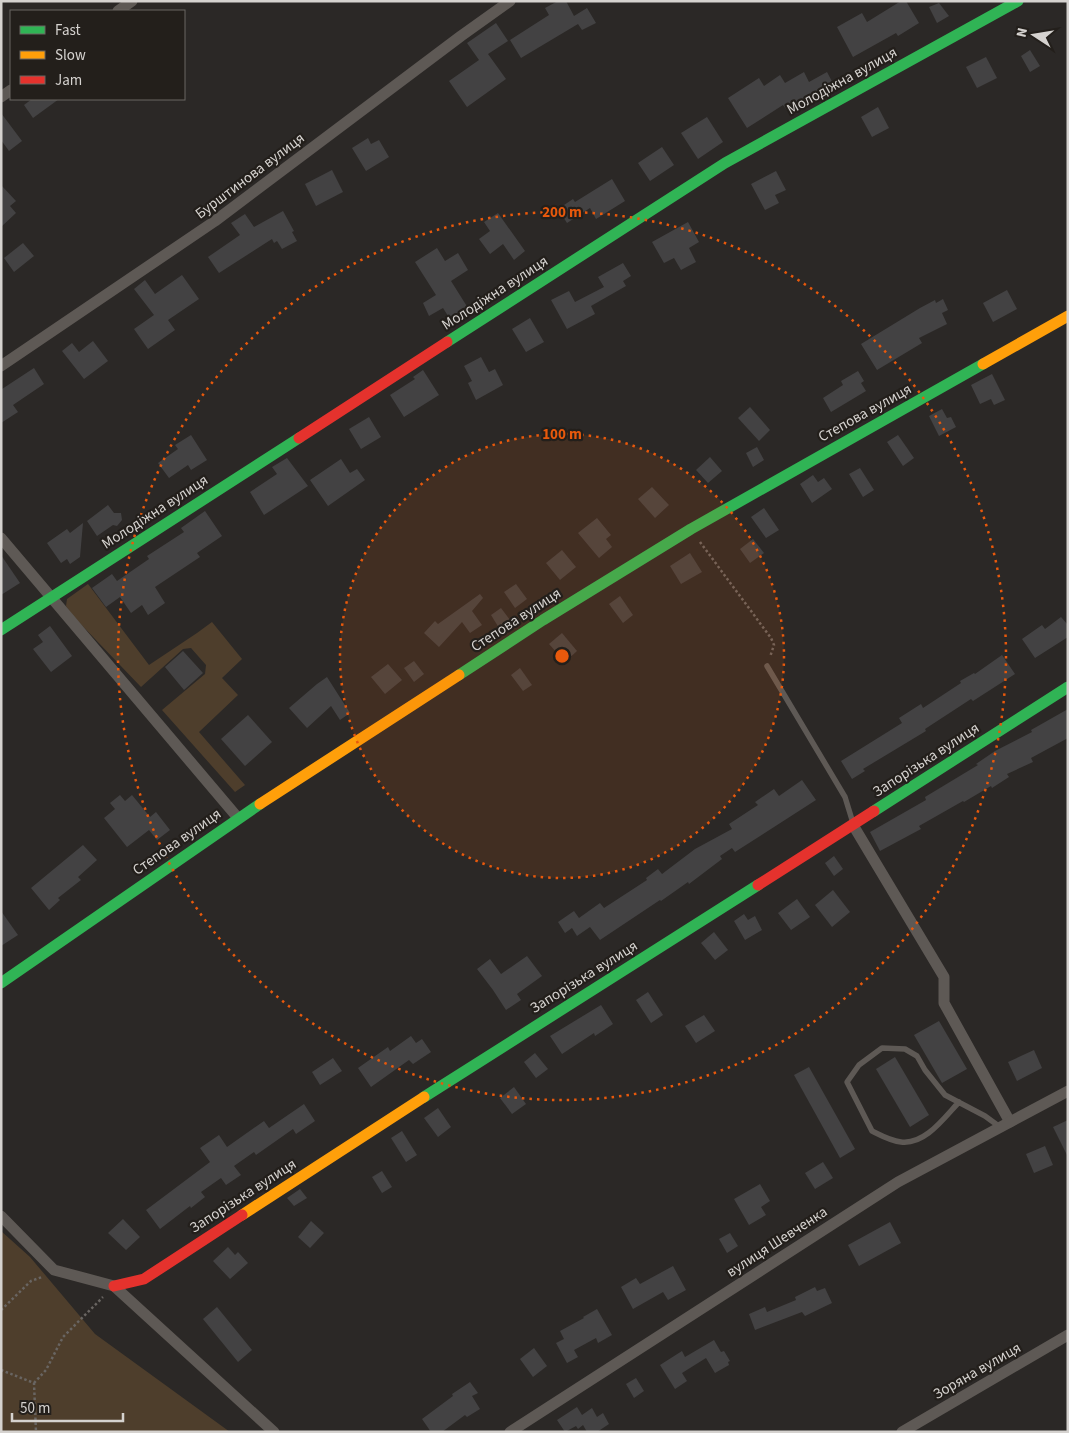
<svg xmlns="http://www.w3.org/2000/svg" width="1069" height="1433" viewBox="0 0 1069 1433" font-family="'Source Sans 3',sans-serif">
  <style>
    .green { fill: #4e3e2c }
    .building { fill: #434243 }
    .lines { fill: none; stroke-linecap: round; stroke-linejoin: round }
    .path { stroke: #696562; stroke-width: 2.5; stroke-dasharray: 2.5 2.5; stroke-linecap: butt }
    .lane { stroke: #5e5955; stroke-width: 5.5 }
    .street { stroke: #5e5955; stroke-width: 11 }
    .fast { stroke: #30b455; stroke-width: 11 }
    .slow { stroke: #ff9f0a; stroke-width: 11 }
    .jam { stroke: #e5322d; stroke-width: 11 }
    .ring { fill: none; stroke: #e8590c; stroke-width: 2.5; stroke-dasharray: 2.5 5 }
    .labels { text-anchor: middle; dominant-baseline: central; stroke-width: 4.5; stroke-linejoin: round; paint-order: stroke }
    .street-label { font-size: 15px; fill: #d5d2cf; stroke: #231f1b }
    .centre { fill: #e8590c; stroke: #231f1b; stroke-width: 2.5 }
    .ring-label { font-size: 15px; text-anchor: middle; font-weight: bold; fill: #e8590c; stroke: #231f1b; stroke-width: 4.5; stroke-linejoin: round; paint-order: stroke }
  </style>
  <rect width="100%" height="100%" fill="#2b2826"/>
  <g class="green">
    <path d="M88 584 149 665 197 633 212 622 242 659 222 678 238 695 199 732 245 785 235 792 162 710 205 674 206 665 191 648 183 649 141 687 73 616 66 606 67 599Z"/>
    <path d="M1 1231 30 1257 95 1334 230 1432H1Z"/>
  </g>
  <g class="building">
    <path d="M558 1H566L574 16 587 8 596 23 582 30 578 24 521 58 510 40 549 15 545 8Z"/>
    <path d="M901 1H906L919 23 898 36 896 33 853 57 837 27 862 13 867 22Z"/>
    <path d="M939 3 949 16 937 23 929 7Z"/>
    <path d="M496 23 508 41 488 54 506 79 467 107 449 81 479 60 467 43Z"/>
    <path d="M1030 50 1040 66 1030 72 1021 56Z"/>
    <path d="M986 57 997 78 977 88 966 67Z"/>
    <path d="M804 72 809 82 827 72 835 87 789 113 783 105 747 128 728 98 759 78 764 86 780 75 785 83Z"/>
    <path d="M32 99H59L33 118 24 105Z"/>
    <path d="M878 107 889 128 872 137 861 117Z"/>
    <path d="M1 113 22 141 9 151 1 140Z"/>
    <path d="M707 117 723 142 698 159 681 133Z"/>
    <path d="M368 138 371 144 379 140 389 157 366 171 352 148Z"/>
    <path d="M662 147 674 165 650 181 638 163Z"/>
    <path d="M332 170 343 192 316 206 305 184Z"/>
    <path d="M776 171 786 190 775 195 779 203 765 210 751 184Z"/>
    <path d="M612 179 625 201 596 219 590 208 567 223 558 209 573 199 575 202Z"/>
    <path d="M1 185 16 201 10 206 16 213 1 227Z"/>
    <path d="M283 211 294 231 292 232 297 241 282 249 277 241 274 243 272 239 219 273 208 257 240 235 231 223 245 214 254 227Z"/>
    <path d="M498 213 525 251 514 260 503 244 490 254 479 239 490 231 484 222Z"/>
    <path d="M688 222 699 242 689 248 696 262 681 270 674 258 664 263 652 242Z"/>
    <path d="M23 243 34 256 14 272 4 258Z"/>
    <path d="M437 248 445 261 458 253 468 270 451 281 468 308 450 319 443 308 429 316 423 303 436 295 415 262Z"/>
    <path d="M623 263 631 276 623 281 626 286 591 306 595 314 567 329 551 300 569 291 575 302 604 287 598 277Z"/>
    <path d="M182 275 199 299 168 320 175 330 148 349 134 329 154 315 134 289 145 280 155 294Z"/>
    <path d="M1007 290 1017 309 993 322 983 303Z"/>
    <path d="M943 299 948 310 942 313 947 324 919 338 922 343 877 370 861 344 920 308 935 300 936 303Z"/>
    <path d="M530 318 544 342 526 352 512 329Z"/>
    <path d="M93 341 108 361 84 379 62 351 72 343 79 352Z"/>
    <path d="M481 357 489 372 495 369 503 385 476 400 468 383 472 381 464 366Z"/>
    <path d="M34 368 44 384 13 405 18 412 1 423V388L2 389Z"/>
    <path d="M423 370 439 395 404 417 390 395 415 379 413 377Z"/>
    <path d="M858 371 864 381 861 383 866 391 831 412 823 398 843 385 841 381Z"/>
    <path d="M992 374 1005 400 994 405 991 399 980 404 971 385Z"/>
    <path d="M750 407 770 430 759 441 738 418Z"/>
    <path d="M942 409 947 418 951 417 956 427 939 436 929 416Z"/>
    <path d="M369 417 381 437 361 449 349 429Z"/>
    <path d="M191 435 207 460 191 470 188 465 169 478 158 463 178 449 175 445Z"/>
    <path d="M898 435 914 458 903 466 887 442Z"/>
    <path d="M757 447 764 460 753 467 746 453Z"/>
    <path d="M710 457 722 471 708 483 696 470Z"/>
    <path d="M287 458 308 486 264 515 250 492 277 474 272 467Z"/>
    <path d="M341 459 350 473 357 469 365 480 328 506 310 480Z"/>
    <path d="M860 468 874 490 863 497 849 474Z"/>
    <path d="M813 475 818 482 824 478 832 489 812 503 800 484Z"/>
    <path d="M652 487 669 505 655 518 638 499Z"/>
    <path d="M108 505 114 513H121L122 520 117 526 113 525 97 536 87 521Z"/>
    <path d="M764 508 779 530 766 538 751 517Z"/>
    <path d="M205 511 222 536 197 553 200 557 155 587 165 603 148 615 142 605 131 613 120 597 106 607 92 588 112 574 117 581 149 559 147 556 184 532 181 528Z"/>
    <path d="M597 518 611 535 606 539 612 547 599 558 578 533Z"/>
    <path d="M83 523 80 557 70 564 67 559 61 563 47 543 67 529 70 533Z"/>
    <path d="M753 539 764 553 750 563 740 549Z"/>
    <path d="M562 550 576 567 560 580 546 563Z"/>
    <path d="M690 553 702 572 681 584 670 566Z"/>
    <path d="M1 555 20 583 1 595Z"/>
    <path d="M516 584 527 599 515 608 504 592Z"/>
    <path d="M480 594 483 598 472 611 482 625 470 633 462 622 439 647 424 633 435 621 438 624Z"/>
    <path d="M620 596 633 615 623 623 609 604Z"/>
    <path d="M501 608 510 620 499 628 491 615Z"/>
    <path d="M1061 617 1068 625V637L1035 658 1022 639 1042 625 1045 629Z"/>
    <path d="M50 626 72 656 51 672 33 649 43 642 38 635Z"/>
    <path d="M562 633 577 651 565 662 549 644Z"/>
    <path d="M183 651 203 673 184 690 165 667Z"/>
    <path d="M1002 655 1015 674 973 701 971 699 925 729 926 731 863 769 865 771 852 779 841 761 902 723 899 718 921 704 923 708 961 683 960 681 974 673 975 674Z"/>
    <path d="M414 661 424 674 414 682 404 668Z"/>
    <path d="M388 664 402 680 385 694 371 677Z"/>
    <path d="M520 668 532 685 523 691 511 675Z"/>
    <path d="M327 677 350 713 340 720 331 706 307 728 289 708 317 684Z"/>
    <path d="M1068 709V738L1031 758 1033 762 1007 774 1009 777 992 788 991 786 964 802 963 801 919 826 921 829 880 851 870 832 926 800 925 797 978 765 976 764 995 751 1032 732 1031 730Z"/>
    <path d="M248 715 272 742 245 766 221 739Z"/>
    <path d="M802 780 816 800 735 852 732 848 720 856 722 859 689 884 688 882 661 901 660 900 600 940 590 927 577 936 572 928 565 933 558 922 574 911 579 918 600 903 604 908 647 880 646 878 658 869 662 874 695 849 732 829 729 824 758 805 755 802 774 789 779 796Z"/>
    <path d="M120 795 125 801 132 795 150 817 156 812 170 830 157 840 149 830 127 847 104 818 115 809 110 803Z"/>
    <path d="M83 845 97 860 78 877 81 880 58 898 60 900 49 910 31 888Z"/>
    <path d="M834 856 843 869 834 876 825 863Z"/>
    <path d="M833 890 850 912 832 927 815 905Z"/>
    <path d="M797 899 810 917 791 930 778 913Z"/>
    <path d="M1 911 18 935 1 946Z"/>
    <path d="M744 914 748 920 755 916 762 930 745 940 734 921Z"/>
    <path d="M714 932 728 950 715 960 701 943Z"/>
    <path d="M527 956 542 976 517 994 521 1000 506 1010 493 990 477 969 490 959 501 974Z"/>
    <path d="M648 992 663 1015 651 1023 636 1000Z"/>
    <path d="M601 1005 613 1024 595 1036 594 1033 562 1054 550 1036Z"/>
    <path d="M704 1015 715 1031 696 1043 685 1026Z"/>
    <path d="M939 1021 967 1069 942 1083 914 1035Z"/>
    <path d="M411 1036 416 1043 422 1039 431 1052 413 1064 409 1060 371 1087 358 1068 388 1047 390 1051Z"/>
    <path d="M1034 1050 1042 1068 1017 1081 1008 1062Z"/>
    <path d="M535 1053 548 1069 536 1078 524 1062Z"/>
    <path d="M895 1057 929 1115 910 1127 876 1069Z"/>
    <path d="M333 1058 342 1071 320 1085 312 1072Z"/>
    <path d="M809 1067 855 1149 840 1158 794 1075Z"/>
    <path d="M514 1087 526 1104 512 1114 500 1098Z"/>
    <path d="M304 1104 315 1121 296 1134 293 1129 256 1155 254 1152 234 1166 241 1175 226 1185 221 1178 201 1192 205 1197 191 1208 190 1206 160 1229 146 1210 210 1162 200 1148 219 1135 227 1147 264 1121 269 1128Z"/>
    <path d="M438 1108 451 1127 438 1137 424 1118Z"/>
    <path d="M1068 1120V1157L1053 1127Z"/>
    <path d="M402 1131 417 1155 406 1162 391 1138Z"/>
    <path d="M1045 1146 1053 1165 1034 1173 1026 1154Z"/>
    <path d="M823 1162 833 1178 815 1189 805 1173Z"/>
    <path d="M382 1171 392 1187 382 1193 372 1177Z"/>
    <path d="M760 1184 770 1201 761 1207 766 1215 749 1225 734 1199Z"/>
    <path d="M300 1189 307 1198 294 1206 287 1198Z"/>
    <path d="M123 1219 140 1237 126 1250 108 1233Z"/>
    <path d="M311 1221 324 1233 310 1248 298 1237Z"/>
    <path d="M890 1222 901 1243 859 1266 848 1245Z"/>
    <path d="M730 1233 738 1246 727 1253 719 1239Z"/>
    <path d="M228 1247 235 1255 238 1252 248 1263 230 1279 213 1261Z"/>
    <path d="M673 1266 686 1290 668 1300 663 1292 633 1309 621 1287 636 1278 640 1284Z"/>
    <path d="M815 1287 817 1291 825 1288 832 1303 805 1316 802 1312 755 1330 749 1314 765 1307 767 1312 796 1300 795 1297Z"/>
    <path d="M217 1307 252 1350 238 1362 203 1319Z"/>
    <path d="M597 1309 612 1335 598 1343 596 1338 574 1350 578 1357 567 1363 556 1343 564 1339 560 1331 584 1318 583 1317Z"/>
    <path d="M714 1340 721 1352 724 1351 730 1361 728 1362 729 1365 715 1373 706 1358 682 1373 687 1381 675 1389 660 1365 682 1351 685 1357Z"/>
    <path d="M534 1348 547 1366 533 1377 520 1359Z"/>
    <path d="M636 1378 644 1391 634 1398 626 1384Z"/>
    <path d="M470 1382 478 1393 472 1396 480 1409 467 1417 465 1415 442 1432H431L422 1419 453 1396 452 1394Z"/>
    <path d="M577 1407 582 1415 592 1408 597 1417 603 1413 609 1424 597 1432H587L583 1425 578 1429 576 1426 565 1432 557 1420Z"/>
  </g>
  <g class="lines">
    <g class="path">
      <path d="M700 542 771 638 774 645 770 657"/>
      <path d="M1 1310 31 1281 42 1277"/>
      <path d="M1 1370 34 1383 36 1432"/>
      <path d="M34 1383 46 1370 63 1337 103 1297"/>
    </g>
    <g class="lane">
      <path d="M767 666 845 797 853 823"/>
      <path d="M959 1102C944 1118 925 1145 901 1142 891 1141 880 1135 872 1131L847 1082 859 1065 882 1048 905 1049 917 1056 925 1070 945 1095 985 1116 1000 1127"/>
    </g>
    <g class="street">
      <path d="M118 11 132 1"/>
      <path d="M1 97 11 90"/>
      <path d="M1 366 215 221 461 36 510 1"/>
      <path d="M1 538 238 818"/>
      <path d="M853 825 944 977V1003L1010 1122"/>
      <path d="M1 1216 54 1270 114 1286 274 1432"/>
      <path d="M510 1432 898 1182 1068 1091"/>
      <path d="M902 1432 1068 1335"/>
    </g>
    <g class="fast">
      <path d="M447 342 725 163 1018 1"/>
      <path d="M1 630 299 438"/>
      <path d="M459 675 543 620 691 529 983 364"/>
      <path d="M874 811 1068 687"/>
      <path d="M1 983 260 804"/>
      <path d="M424 1097 758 885"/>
    </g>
    <g class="slow">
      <path d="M983 364 1068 316"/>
      <path d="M260 804 459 675"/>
      <path d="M242 1215 424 1097"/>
    </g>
    <g class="jam">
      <path d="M299 438 447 342"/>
      <path d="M758 885 874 811"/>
      <path d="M114 1286 144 1279 242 1215"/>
    </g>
  </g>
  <circle cx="562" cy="656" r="222" fill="#e8590c" fill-opacity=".12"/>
  <g class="ring">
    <circle cx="562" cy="656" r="222"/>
    <circle cx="562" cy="656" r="444"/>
  </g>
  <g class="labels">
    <g class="street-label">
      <text transform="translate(842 81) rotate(-29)">Молодіжна вулиця</text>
      <text transform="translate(250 176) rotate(-37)">Бурштинова вулиця</text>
      <text transform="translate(495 293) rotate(-33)">Молодіжна вулиця</text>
      <text transform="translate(865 413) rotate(-29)">Степова вулиця</text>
      <text transform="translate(155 512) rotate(-33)">Молодіжна вулиця</text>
      <text transform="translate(516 620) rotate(-33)">Степова вулиця</text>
      <text transform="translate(926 760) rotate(-33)">Запорізька вулиця</text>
      <text transform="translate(177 842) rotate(-35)">Степова вулиця</text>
      <text transform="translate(584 977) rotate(-32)">Запорізька вулиця</text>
      <text transform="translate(243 1196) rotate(-33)">Запорізька вулиця</text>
      <text transform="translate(777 1242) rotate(-33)">вулиця Шевченка</text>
      <text transform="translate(977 1371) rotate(-30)">Зоряна вулиця</text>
    </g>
  </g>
  <circle cx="562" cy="656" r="8" class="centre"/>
  <g class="ring-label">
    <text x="562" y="217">200 m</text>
    <text x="562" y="439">100 m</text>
  </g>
  <rect width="1069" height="1433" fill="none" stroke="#d5d2cf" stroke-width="5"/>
  <rect x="10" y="10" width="175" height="90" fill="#231f1b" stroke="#6a6763"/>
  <rect x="20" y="26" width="25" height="8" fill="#30b455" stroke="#6a6763"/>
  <text x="55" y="35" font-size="15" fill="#d5d2cf">Fast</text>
  <rect x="20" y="51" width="25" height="8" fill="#ff9f0a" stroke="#6a6763"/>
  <text x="55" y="60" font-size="15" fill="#d5d2cf">Slow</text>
  <rect x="20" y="76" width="25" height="8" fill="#e5322d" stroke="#6a6763"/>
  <text x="55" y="85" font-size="15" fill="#d5d2cf">Jam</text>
  <g transform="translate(1034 35) rotate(282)" stroke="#231f1b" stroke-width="4" paint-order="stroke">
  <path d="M0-4L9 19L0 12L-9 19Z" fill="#d5d2cf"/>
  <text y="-8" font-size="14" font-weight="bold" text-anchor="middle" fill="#d5d2cf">N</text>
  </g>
  <path d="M12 1413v8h111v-8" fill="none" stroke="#d5d2cf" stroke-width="2.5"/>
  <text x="20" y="1413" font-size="15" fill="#d5d2cf" stroke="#231f1b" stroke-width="4" paint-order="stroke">50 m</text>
</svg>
